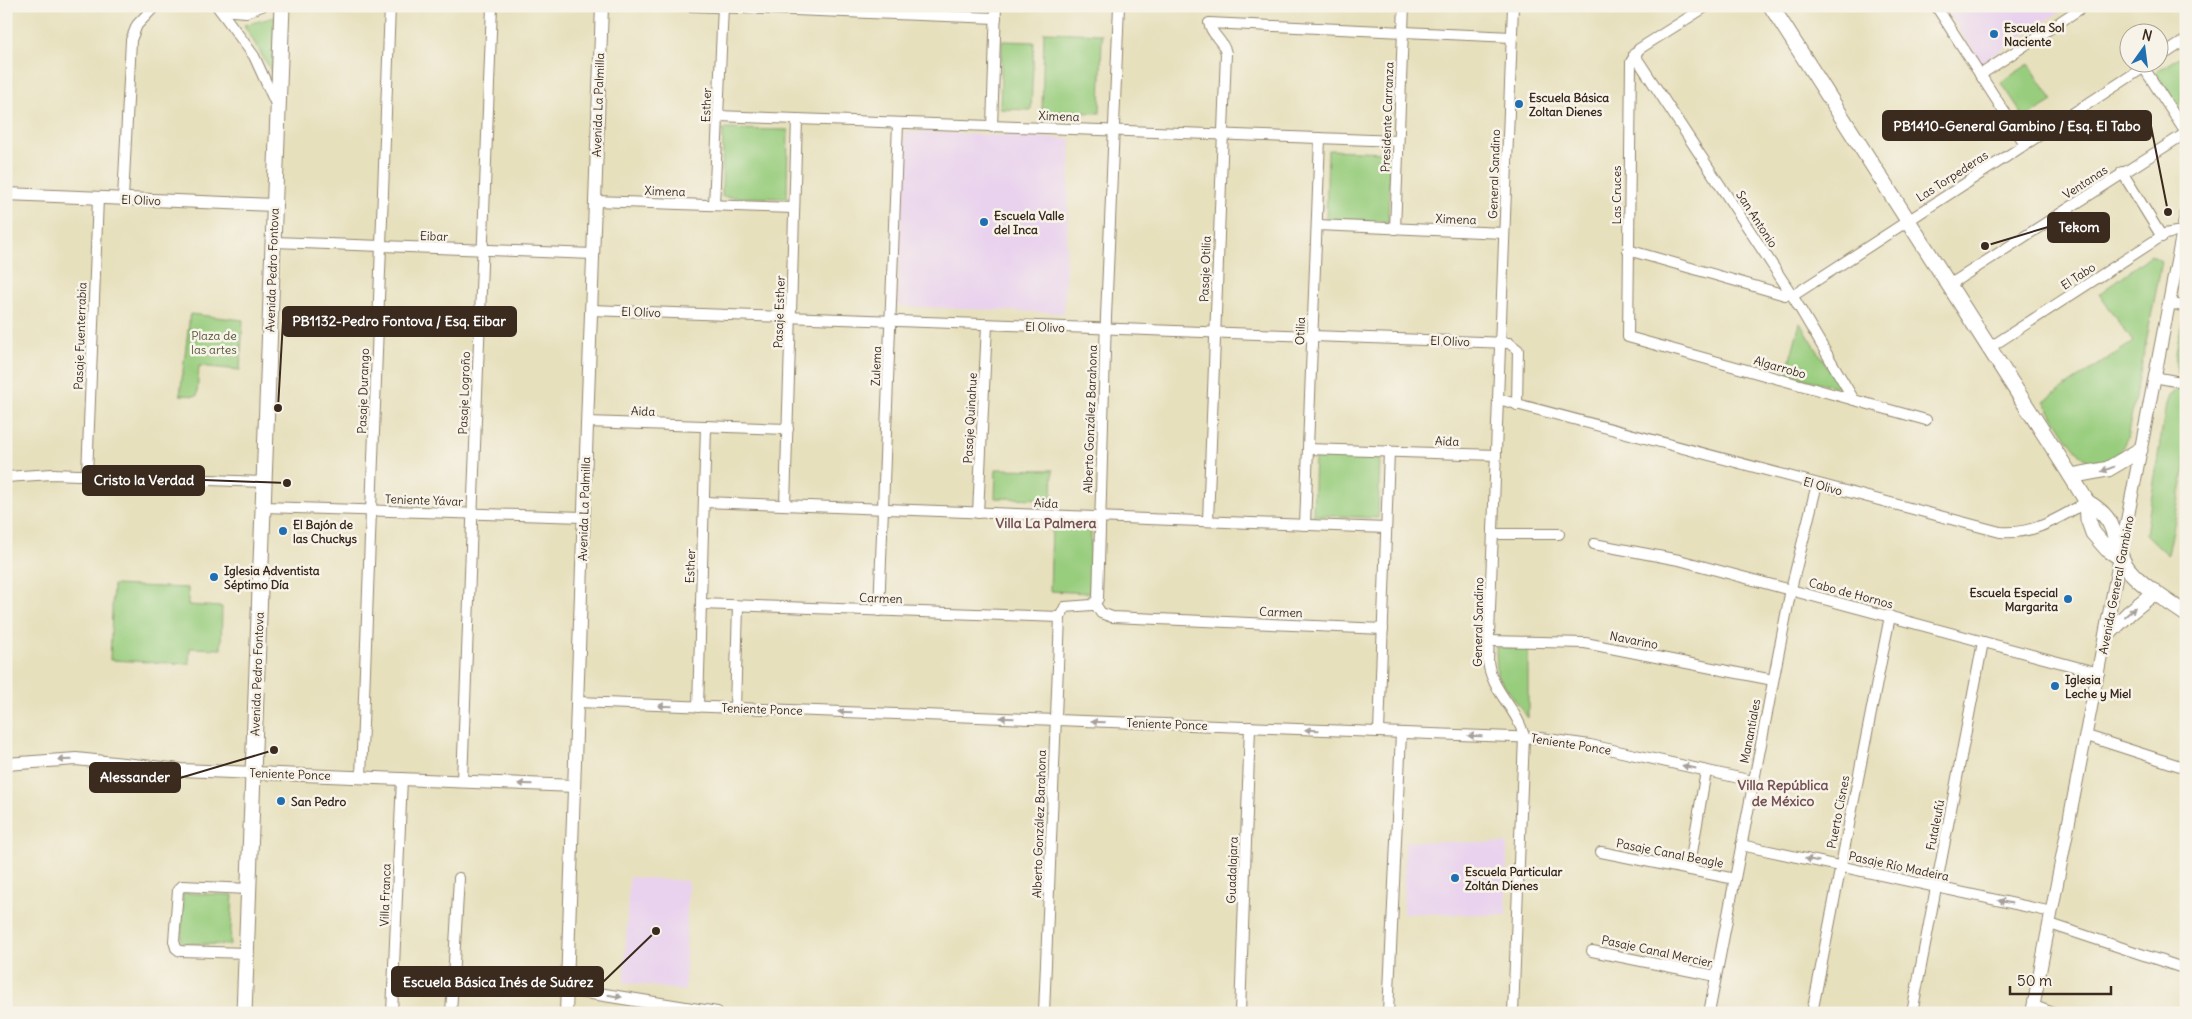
<svg xmlns="http://www.w3.org/2000/svg" width="2192" height="1019" viewBox="0 0 2192 1019" font-family="Delius,sans-serif">
  <style>
    .built { fill: #e9d2ee }
    .green { fill: #99cd7e; stroke: #6a7c4e }
    .lines { fill: none; stroke-linecap: round; stroke-linejoin: round }
    .minor-casing { stroke: #91856e; stroke-width: 12 }
    .tertiary-casing { stroke: #91856e; stroke-width: 14 }
    .secondary-casing { stroke: #91856e; stroke-width: 17 }
    .minor { stroke: #fff; stroke-width: 10 }
    .tertiary { stroke: #fff; stroke-width: 12 }
    .secondary { stroke: #fff; stroke-width: 15 }
    .oneway { fill: #a79f9a }
    .poi-dot { fill: #1f6fb2; stroke: #f7f3e8; stroke-width: 2 }
    .labels { text-anchor: middle; dominant-baseline: central; stroke-width: 5; stroke-linejoin: round; paint-order: stroke }
    .poi-label { font-size: 12px; font-weight: bold; fill: #3b2a1e; stroke: #f7f3e8; text-anchor: start }
    .street-label { font-size: 12px; fill: #3b2a1e; stroke: #f7f3e8 }
    .park-label { font-size: 12px; fill: #525336; stroke: #f7f3e8 }
    .neighbourhood-label { font-size: 14px; font-weight: bold; fill: #755255; stroke: #f7f3e8 }
    .leader { fill: none; stroke: #3b2a1e; stroke-width: 2 }
    .callout-dot { fill: #3b2a1e; stroke: #f7f3e8; stroke-width: 2 }
    .callout { fill: #3b2a1e; stroke: #3b2a1e; stroke-width: 2 }
    .callout-label { font-size: 14px; text-anchor: middle; font-weight: bold; fill: #fff }
  </style>
  <rect width="100%" height="100%" fill="#f7f3e8"/>
  <filter id="ink" filterUnits="userSpaceOnUse"><feTurbulence type="fractalNoise" baseFrequency=".02" numOctaves="2"/><feDisplacementMap in="SourceGraphic" scale="10" xChannelSelector="R" yChannelSelector="G"/><feConvolveMatrix kernelMatrix="1 2 1 2 8 2 1 2 1" color-interpolation-filters="sRGB"/></filter>
  <filter id="wash" filterUnits="userSpaceOnUse"><feTurbulence type="fractalNoise" baseFrequency=".0096" numOctaves="4" result="noise"/><feDisplacementMap in="SourceGraphic" scale="20" xChannelSelector="R" yChannelSelector="G"/><feGaussianBlur stdDeviation="1.12" result="paint"/><feColorMatrix in="noise" values="0 0 0 0 0 0 0 0 0 0 0 0 0 0 0 0 0 1.4 0 .05"/><feComposite in="paint" operator="in"/></filter>
  <g filter="url(#wash)">
    <rect width="100%" height="100%" fill="#e7e0bd"/>
    <g class="built">
      <path d="M1944 6H2069L1981 63Z"/>
      <path d="M905 131 1071 139 1064 313 897 306Z"/>
      <path d="M1405 841 1507 843 1506 915 1403 913Z"/>
      <path d="M629 877 688 881 685 991 624 982Z"/>
    </g>
    <g class="green">
      <path d="M275 17 273 74 244 25Z"/>
      <path d="M1044 32 1102 34 1100 113 1042 112Z"/>
      <path d="M1002 41 1034 42 1031 110 1000 109Z"/>
      <path d="M2186 52V72L2179 109 2155 73Z"/>
      <path d="M2029 64 2053 101 2025 118 2001 82Z"/>
      <path d="M723 129 788 130 787 198 722 197Z"/>
      <path d="M1328 150 1390 152 1388 222 1326 220Z"/>
      <path d="M2151 255 2162 261 2127 438 2117 458C2112 460 2105 464 2099 465 2080 466 2054 416 2044 401L2133 342 2099 294Z"/>
      <path d="M2185 311H2186V376L2179 375C2170 362 2182 327 2185 311Z"/>
      <path d="M190 314 243 320 240 370 199 366 197 396 180 395Z"/>
      <path d="M1800 323 1841 388 1786 374Z"/>
      <path d="M2176 390 2186 391V463L2168 555 2146 534 2166 404 2169 396Z"/>
      <path d="M1315 454 1380 457 1378 518 1313 515Z"/>
      <path d="M996 469 1053 470 1052 499 995 498Z"/>
      <path d="M1091 526 1090 593 1050 591 1052 527Z"/>
      <path d="M113 585 188 588V605L222 607 221 649 190 648 189 664 110 660Z"/>
      <path d="M1496 647 1528 648V718L1497 675Z"/>
      <path d="M183 893 233 895 230 945 181 943Z"/>
    </g>
  </g>
  <g filter="url(#ink)">
    <g class="lines">
      <defs>
        <g id="minor">
          <path d="M217 6 254 56 275 102"/>
          <path d="M690 6 996 18"/>
          <path d="M1513 6 1488 661C1491 691 1518 709 1524 737L1513 1013"/>
          <path d="M1707 6 1639 49 1631 62 1628 337 1926 420"/>
          <path d="M1936 6 2025 144"/>
          <path d="M220 10 246 12 262 6"/>
          <path d="M1634 54 1792 295 1854 400"/>
          <path d="M2160 57 2186 40"/>
          <path d="M2144 68 2186 133"/>
          <path d="M1980 75 2084 6"/>
          <path d="M718 116 1398 141"/>
          <path d="M992 127 996 6"/>
          <path d="M2122 172 2162 237"/>
          <path d="M123 199 131 40 137 25 155 6"/>
          <path d="M595 201 794 208"/>
          <path d="M714 205 723 6"/>
          <path d="M1317 225 1504 233"/>
          <path d="M1395 229 1404 6"/>
          <path d="M274 242 593 254"/>
          <path d="M1628 250 1785 295 1797 293 2152 62"/>
          <path d="M1949 285 2186 133"/>
          <path d="M2169 303 2186 307"/>
          <path d="M591 310 1509 343 1518 350 1517 405"/>
          <path d="M1989 348 2165 234 2176 232 2186 234"/>
          <path d="M2154 377 2186 383"/>
          <path d="M1498 399 2000 532C2034 535 2058 518 2087 502"/>
          <path d="M587 422 788 429"/>
          <path d="M1308 449 1496 455"/>
          <path d="M87 475 98 198"/>
          <path d="M6 477 52 474 265 482"/>
          <path d="M704 502 1386 528"/>
          <path d="M785 505 797 119"/>
          <path d="M264 507 583 517"/>
          <path d="M978 513 987 325"/>
          <path d="M1208 521 1226 53C1223 40 1212 36 1209 23L1512 37"/>
          <path d="M1305 525 1320 138"/>
          <path d="M1493 534H1559"/>
          <path d="M1594 544 1679 560 2099 673"/>
          <path d="M701 604 1060 617"/>
          <path d="M1095 604 1101 613 1112 617 1383 629"/>
          <path d="M879 611 898 123"/>
          <path d="M1489 641 1585 643 1773 680"/>
          <path d="M577 702 1540 738 1590 745 1753 781"/>
          <path d="M698 707 706 426"/>
          <path d="M735 708 738 606"/>
          <path d="M1379 732 1389 451"/>
          <path d="M2087 736 2186 768"/>
          <path d="M361 777 390 6"/>
          <path d="M462 781 492 6"/>
          <path d="M1741 845 2052 912"/>
          <path d="M1601 852 1735 879"/>
          <path d="M1689 870 1706 771"/>
          <path d="M2050 924 2186 969"/>
          <path d="M1592 951 1716 976"/>
          <path d="M247 953 180 951 176 948 174 941 178 890 182 886 249 889"/>
          <path d="M2034 1006 2053 1013"/>
          <path d="M392 1013 402 778"/>
          <path d="M451 1013 459 878"/>
          <path d="M1044 1013 1060 617 1065 607 1092 605 1098 599 1106 317 1119 6"/>
          <path d="M1240 1013 1250 727"/>
          <path d="M1388 1013 1401 733"/>
          <path d="M1709 1013 1791 589 1817 484"/>
          <path d="M1812 1013 1890 616"/>
          <path d="M1912 1013 1983 642"/>
        </g>
        <g id="tertiary">
          <path d="M6 194 275 205"/>
          <path d="M6 764 76 759 181 770 574 786"/>
          <path d="M567 989 717 1013"/>
          <path d="M566 1013 602 6"/>
          <path d="M2032 1013 2186 215"/>
        </g>
        <g id="secondary">
          <path d="M1771 6 2071 476 2087 502 2088 519 2093 533 2107 549 2121 558"/>
          <path d="M2071 476 2108 469 2140 450"/>
          <path d="M2087 502C2124 523 2109 544 2128 569 2143 587 2166 600 2186 614"/>
          <path d="M2107 635 2129 613 2155 592"/>
          <path d="M244 1013 282 6"/>
        </g>
      </defs>
      <use href="#minor" class="minor-casing"/>
      <use href="#tertiary" class="tertiary-casing"/>
      <use href="#secondary" class="secondary-casing"/>
      <use href="#minor" class="minor"/>
      <use href="#tertiary" class="tertiary"/>
      <use href="#secondary" class="secondary"/>
    </g>
    <defs><path id="oneway-solid" d="M-6-.8H1V-3.2L6.5 0L1 3.2V.8H-6Z" transform="scale(1.25)"/></defs>
    <g class="oneway">
      <use href="#oneway-solid" transform="translate(2108 469) rotate(159)"/>
      <use href="#oneway-solid" transform="translate(2130 612) rotate(-42)"/>
      <use href="#oneway-solid" transform="translate(665 706) rotate(-178)"/>
      <use href="#oneway-solid" transform="translate(845 712) rotate(-178)"/>
      <use href="#oneway-solid" transform="translate(1007 718) rotate(-178)"/>
      <use href="#oneway-solid" transform="translate(1098 722) rotate(-178)"/>
      <use href="#oneway-solid" transform="translate(1312 730) rotate(-178)"/>
      <use href="#oneway-solid" transform="translate(1475 736) rotate(-178)"/>
      <use href="#oneway-solid" transform="translate(65 760) rotate(178)"/>
      <use href="#oneway-solid" transform="translate(1689 767) rotate(-168)"/>
      <use href="#oneway-solid" transform="translate(525 784) rotate(-178)"/>
      <use href="#oneway-solid" transform="translate(1812 860) rotate(-168)"/>
      <use href="#oneway-solid" transform="translate(2005 902) rotate(-168)"/>
      <use href="#oneway-solid" transform="translate(615 996) rotate(9)"/>
    </g>
  </g>
  <g class="poi-dot">
    <circle cx="1994" cy="34" r="5"/>
    <circle cx="1519" cy="104" r="5"/>
    <circle cx="984" cy="222" r="5"/>
    <circle cx="283" cy="531" r="5"/>
    <circle cx="214" cy="577" r="5"/>
    <circle cx="2068" cy="599" r="5"/>
    <circle cx="2055" cy="686" r="5"/>
    <circle cx="281" cy="801" r="5"/>
    <circle cx="1455" cy="878" r="5"/>
  </g>
  <g class="labels">
    <g class="poi-label">
      <text x="2004" y="27">Escuela Sol<tspan x="2004" dy="14">Naciente</tspan></text>
      <text x="1529" y="97">Escuela Básica<tspan x="1529" dy="14">Zoltan Dienes</tspan></text>
      <text x="994" y="215">Escuela Valle<tspan x="994" dy="14">del Inca</tspan></text>
      <text x="293" y="524">El Bajón de<tspan x="293" dy="14">las Chuckys</tspan></text>
      <text x="224" y="570">Iglesia Adventista<tspan x="224" dy="14">Séptimo Día</tspan></text>
      <text x="2058" y="592" text-anchor="end">Escuela Especial<tspan x="2058" dy="14">Margarita</tspan></text>
      <text x="2065" y="679">Iglesia<tspan x="2065" dy="14">Leche y Miel</tspan></text>
      <text x="291" y="801">San Pedro</text>
      <text x="1465" y="871">Escuela Particular<tspan x="1465" dy="14">Zoltán Dienes</tspan></text>
    </g>
    <g class="street-label">
      <text transform="translate(598 105) rotate(-88)">Avenida La Palmilla</text>
      <text transform="translate(706 105) rotate(-88)">Esther</text>
      <text transform="translate(1059 116) rotate(2)">Ximena</text>
      <text transform="translate(1387 117) rotate(-88)">Presidente Carranza</text>
      <text transform="translate(1494 174) rotate(-88)">General Sandino</text>
      <text transform="translate(1952 176) rotate(-33)">Las Torpederas</text>
      <text transform="translate(2085 182) rotate(-33)">Ventanas</text>
      <text transform="translate(665 191) rotate(2)">Ximena</text>
      <text transform="translate(1616 195) rotate(-90)">Las Cruces</text>
      <text transform="translate(141 200) rotate(2)">El Olivo</text>
      <text transform="translate(1456 219) rotate(2)">Ximena</text>
      <text transform="translate(1757 219) rotate(57)">San Antonio</text>
      <text transform="translate(434 236) rotate(2)">Eibar</text>
      <text transform="translate(1205 269) rotate(-88)">Pasaje Otilia</text>
      <text transform="translate(272 270) rotate(-88)">Avenida Pedro Fontova</text>
      <text transform="translate(2078 276) rotate(-33)">El Tabo</text>
      <text transform="translate(641 312) rotate(2)">El Olivo</text>
      <text transform="translate(779 312) rotate(-88)">Pasaje Esther</text>
      <text transform="translate(1045 327) rotate(2)">El Olivo</text>
      <text transform="translate(1300 331) rotate(-88)">Otilia</text>
      <text transform="translate(80 336) rotate(-88)">Pasaje Fuenterrabia</text>
      <text transform="translate(1450 341) rotate(2)">El Olivo</text>
      <text transform="translate(876 366) rotate(-88)">Zulema</text>
      <text transform="translate(1780 367) rotate(16)">Algarrobo</text>
      <text transform="translate(363 391) rotate(-88)">Pasaje Durango</text>
      <text transform="translate(464 393) rotate(-88)">Pasaje Logroño</text>
      <text transform="translate(643 411) rotate(2)">Aida</text>
      <text transform="translate(970 418) rotate(-87)">Pasaje Quinahue</text>
      <text transform="translate(1090 419) rotate(-88)">Alberto González Barahona</text>
      <text transform="translate(1447 441) rotate(2)">Aida</text>
      <text transform="translate(1823 486) rotate(15)">El Olivo</text>
      <text transform="translate(424 500) rotate(2)">Teniente Yávar</text>
      <text transform="translate(1046 503) rotate(2)">Aida</text>
      <text transform="translate(584 509) rotate(-88)">Avenida La Palmilla</text>
      <text transform="translate(690 566) rotate(-88)">Esther</text>
      <text transform="translate(2116 585) rotate(-79)">Avenida General Gambino</text>
      <text transform="translate(1851 593) rotate(15)">Cabo de Hornos</text>
      <text transform="translate(881 598) rotate(2)">Carmen</text>
      <text transform="translate(1281 612) rotate(2)">Carmen</text>
      <text transform="translate(1478 622) rotate(-89)">General Sandino</text>
      <text transform="translate(1634 640) rotate(11)">Navarino</text>
      <text transform="translate(257 674) rotate(-88)">Avenida Pedro Fontova</text>
      <text transform="translate(762 709) rotate(2)">Teniente Ponce</text>
      <text transform="translate(1167 724) rotate(2)">Teniente Ponce</text>
      <text transform="translate(1750 731) rotate(-79)">Manantiales</text>
      <text transform="translate(1571 744) rotate(9)">Teniente Ponce</text>
      <text transform="translate(290 774) rotate(2)">Teniente Ponce</text>
      <text transform="translate(1838 812) rotate(-79)">Puerto Cisnes</text>
      <text transform="translate(1039 824) rotate(-88)">Alberto González Barahona</text>
      <text transform="translate(1935 825) rotate(-79)">Futaleufú</text>
      <text transform="translate(1670 853) rotate(11)">Pasaje Canal Beagle</text>
      <text transform="translate(1899 866) rotate(12)">Pasaje Río Madeira</text>
      <text transform="translate(1232 870) rotate(-88)">Guadalajara</text>
      <text transform="translate(385 895) rotate(-88)">Villa Franca</text>
      <text transform="translate(1657 951) rotate(12)">Pasaje Canal Mercier</text>
    </g>
    <g class="park-label">
      <text x="214" y="335">Plaza de<tspan x="214" dy="14">las artes</tspan></text>
    </g>
    <g class="neighbourhood-label">
      <text x="1046" y="523">Villa La Palmera</text>
      <text x="1783" y="785">Villa República<tspan x="1783" dy="16">de México</tspan></text>
    </g>
  </g>
  <path class="leader" d="M2168 212L2151 126M1985 246L2048 227M278 408L283 321M287 483L204 480M274 750L180 778M656 931L603 982"/>
  <g class="callout-dot">
    <circle cx="2168" cy="212" r="5"/>
    <circle cx="1985" cy="246" r="5"/>
    <circle cx="278" cy="408" r="5"/>
    <circle cx="287" cy="483" r="5"/>
    <circle cx="274" cy="750" r="5"/>
    <circle cx="656" cy="931" r="5"/>
  </g>
  <g class="callout">
    <rect x="1883" y="111" width="268" height="29" rx="5"/>
    <rect x="2048" y="213" width="61" height="29" rx="5"/>
    <rect x="283" y="307" width="233" height="29" rx="5"/>
    <rect x="83" y="466" width="121" height="29" rx="5"/>
    <rect x="90" y="763" width="90" height="29" rx="5"/>
    <rect x="392" y="967" width="211" height="29" rx="5"/>
  </g>
  <g class="callout-label">
    <text x="2017" y="131">PB1410-General Gambino / Esq. El Tabo</text>
    <text x="2079" y="232">Tekom</text>
    <text x="399" y="326">PB1132-Pedro Fontova / Esq. Eibar</text>
    <text x="144" y="485">Cristo la Verdad</text>
    <text x="135" y="782">Alessander</text>
    <text x="498" y="987">Escuela Básica Inés de Suárez</text>
  </g>
  <rect width="2192" height="1019" fill="none" stroke="#f7f3e8" stroke-width="25"/>
  <g transform="translate(2144 48) rotate(14)"><circle r="24" fill="#f7f3e8" stroke="#aca397"/>
  <path d="M0-4L9 19L0 12L-9 19Z" fill="#1f6fb2"/>
  <text y="-8" font-size="14" font-weight="bold" text-anchor="middle" fill="#3b2a1e">N</text>
  </g>
  <path d="M2010 986v8h101v-8" fill="none" stroke="#3b2a1e" stroke-width="2.5"/>
  <text x="2017" y="986" font-size="15" fill="#3b2a1e" stroke="#f7f3e8" stroke-width="4" paint-order="stroke">50 m</text>
</svg>
